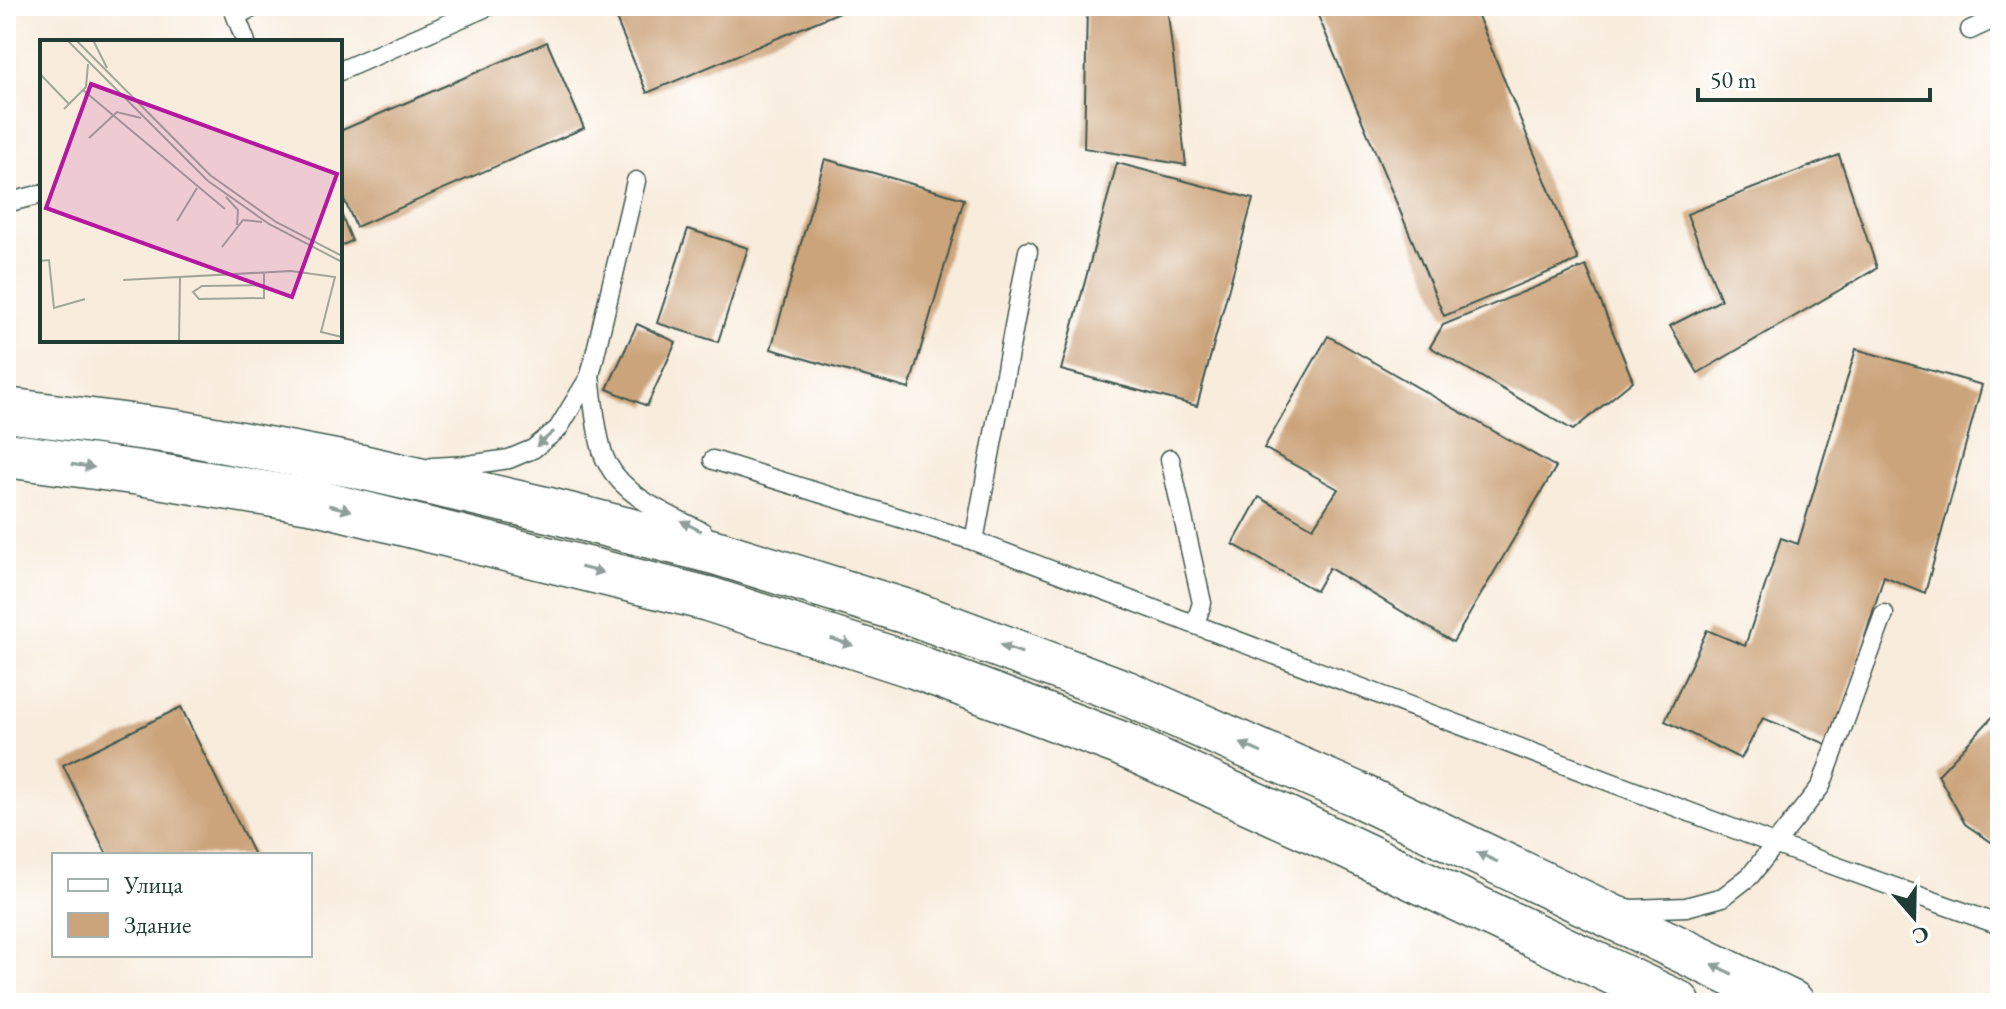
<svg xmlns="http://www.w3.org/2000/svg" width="2006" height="1009" viewBox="0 0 2006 1009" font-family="'EB Garamond',serif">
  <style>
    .building { fill: #cca47c }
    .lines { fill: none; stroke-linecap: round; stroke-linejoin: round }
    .service-casing { stroke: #40574d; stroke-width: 21 }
    .primary-casing { stroke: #40574d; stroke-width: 47 }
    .service { stroke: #fff; stroke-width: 18 }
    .primary { stroke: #fff; stroke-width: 44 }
    .oneway { fill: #8f9e9a }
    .inset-road { fill: none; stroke: #a1a699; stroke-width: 2 }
    .view { fill: #b5179e; fill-opacity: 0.15; stroke: #b5179e; stroke-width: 4 }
    .inset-edge { fill: none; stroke: #1f3d34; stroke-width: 4 }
  </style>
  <rect width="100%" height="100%" fill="#fff"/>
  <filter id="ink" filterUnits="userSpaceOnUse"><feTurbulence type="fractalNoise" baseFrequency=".0125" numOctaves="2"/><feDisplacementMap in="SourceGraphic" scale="16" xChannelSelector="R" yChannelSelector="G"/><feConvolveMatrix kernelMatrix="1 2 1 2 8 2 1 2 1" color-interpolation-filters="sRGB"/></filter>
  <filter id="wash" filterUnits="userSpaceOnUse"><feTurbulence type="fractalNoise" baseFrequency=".006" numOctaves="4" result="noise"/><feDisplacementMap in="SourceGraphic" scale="32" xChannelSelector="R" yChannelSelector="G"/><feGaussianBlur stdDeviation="1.8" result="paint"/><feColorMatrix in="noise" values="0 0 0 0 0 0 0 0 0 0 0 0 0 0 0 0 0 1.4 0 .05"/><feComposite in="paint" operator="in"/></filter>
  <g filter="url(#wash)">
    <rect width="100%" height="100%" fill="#f8ecdc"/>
    <g id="blocks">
      <g class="building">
        <path d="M633 6H854L647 93 614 14Z"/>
        <path d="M1087 6H1167L1186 165 1084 148Z"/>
        <path d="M1314 6H1474L1578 260 1444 316Z"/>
        <path d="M547 42 584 128 356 227 340 190V131Z"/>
        <path d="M1839 155 1877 268 1698 373 1670 326 1721 300 1687 214Z"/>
        <path d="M825 159 964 199 909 389 771 349Z"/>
        <path d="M1117 163 1253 199 1197 406 1061 370Z"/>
        <path d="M340 211 352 241 340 246Z"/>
        <path d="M688 229 748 248 718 342 657 323Z"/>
        <path d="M1586 266 1633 381 1573 430 1430 347 1443 325Z"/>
        <path d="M637 324 676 342 647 406 607 389Z"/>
        <path d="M1328 336 1556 467 1453 642 1329 568 1316 591 1233 544 1259 497 1313 528 1338 489 1264 448Z"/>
        <path d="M1856 349 1982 385 1925 593 1884 576 1831 746 1763 718 1741 759 1665 721 1707 630 1745 646 1781 538 1798 544Z"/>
        <path d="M181 707 254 855H107L63 765Z"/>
        <path d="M2000 709V848L1965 824 1938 775Z"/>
      </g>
    </g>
  </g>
  <g filter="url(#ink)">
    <use href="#blocks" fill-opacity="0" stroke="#40574d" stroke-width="2"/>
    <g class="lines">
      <defs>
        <g id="service">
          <path d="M232 6 246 42"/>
          <path d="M236 15 257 6"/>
          <path d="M1970 30 2000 16"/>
          <path d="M340 71 489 6"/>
          <path d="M6 203 42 194"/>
          <path d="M590 376C593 399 597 445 607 463 627 499 668 514 703 532"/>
          <path d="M1170 459 1202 603 1195 624"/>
          <path d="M713 460 974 541 1774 844 2000 925"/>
          <path d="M432 467 468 465 509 459 533 449 558 429 590 376 636 181"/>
          <path d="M974 541 1028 251"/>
          <path d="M1623 907 1632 909 1686 907 1723 897 1750 876 1821 786 1884 614"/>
        </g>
        <g id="primary">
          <path d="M6 410 177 432 357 466 549 510 718 553 914 614 1124 692 1354 793 1792 1003"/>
          <path d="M6 455 140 473 316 502 708 599 914 666 1122 744 1305 827 1678 1003"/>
        </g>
      </defs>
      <use href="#service" class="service-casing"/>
      <use href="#primary" class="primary-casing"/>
      <use href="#service" class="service"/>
      <use href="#primary" class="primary"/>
    </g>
    <defs><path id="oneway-solid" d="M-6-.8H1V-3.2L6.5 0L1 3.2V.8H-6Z" transform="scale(2)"/></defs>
    <g class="oneway">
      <use href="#oneway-solid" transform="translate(545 439) rotate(140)"/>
      <use href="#oneway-solid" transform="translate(83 466) rotate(8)"/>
      <use href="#oneway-solid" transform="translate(340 508) rotate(14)"/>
      <use href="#oneway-solid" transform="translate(691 526) rotate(-153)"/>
      <use href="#oneway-solid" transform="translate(592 570) rotate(14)"/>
      <use href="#oneway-solid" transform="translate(842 642) rotate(18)"/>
      <use href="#oneway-solid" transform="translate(1011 649) rotate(-160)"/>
      <use href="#oneway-solid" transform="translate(1251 748) rotate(-156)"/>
      <use href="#oneway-solid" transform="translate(1487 857) rotate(-155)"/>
      <use href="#oneway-solid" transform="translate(1722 969) rotate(-154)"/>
    </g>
  </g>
  <g transform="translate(40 40)">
    <rect width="302" height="302" fill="#f8ecdc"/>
    <path class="inset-road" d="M27 0 168 141 229 184 302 222M36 0 170 135 236 182 302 216M53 0 67 28M0 34 29 64M43 50 185 169M24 69 46 47 48 24M49 98 77 72 101 78M186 157 198 170 197 185M137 181 157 148M182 207 203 180 222 182M0 221 9 220 14 268 45 259M224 233V258L159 259 153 252 162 246 224 245M83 240 251 231 295 237 281 292 302 297M139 302 140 238"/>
    <path class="view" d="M51 44 297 134 252 257 6 168Z"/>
    <rect width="302" height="302" class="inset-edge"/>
  </g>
  <rect width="2006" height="1009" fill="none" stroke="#fff" stroke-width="32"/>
  <rect x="52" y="853" width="260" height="104" fill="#ffffff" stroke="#a5b1ae" stroke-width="2"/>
  <rect x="68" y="879" width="40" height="12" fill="#ffffff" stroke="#a5b1ae" stroke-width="2"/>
  <text x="124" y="893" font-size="24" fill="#1f3d34">Улица</text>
  <rect x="68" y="913" width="40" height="24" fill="#cca47c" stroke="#a5b1ae" stroke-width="2"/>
  <text x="124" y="933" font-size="24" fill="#1f3d34">Здание</text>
  <g transform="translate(1914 917) rotate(160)" stroke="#ffffff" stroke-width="6" paint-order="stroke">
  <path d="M0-6L14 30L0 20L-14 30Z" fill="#1f3d34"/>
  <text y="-12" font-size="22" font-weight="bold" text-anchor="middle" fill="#1f3d34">С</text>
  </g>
  <path d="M1698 88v12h232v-12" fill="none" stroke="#1f3d34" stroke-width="4"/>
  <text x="1710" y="88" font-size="24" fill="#1f3d34" stroke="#ffffff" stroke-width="6" paint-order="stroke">50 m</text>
</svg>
